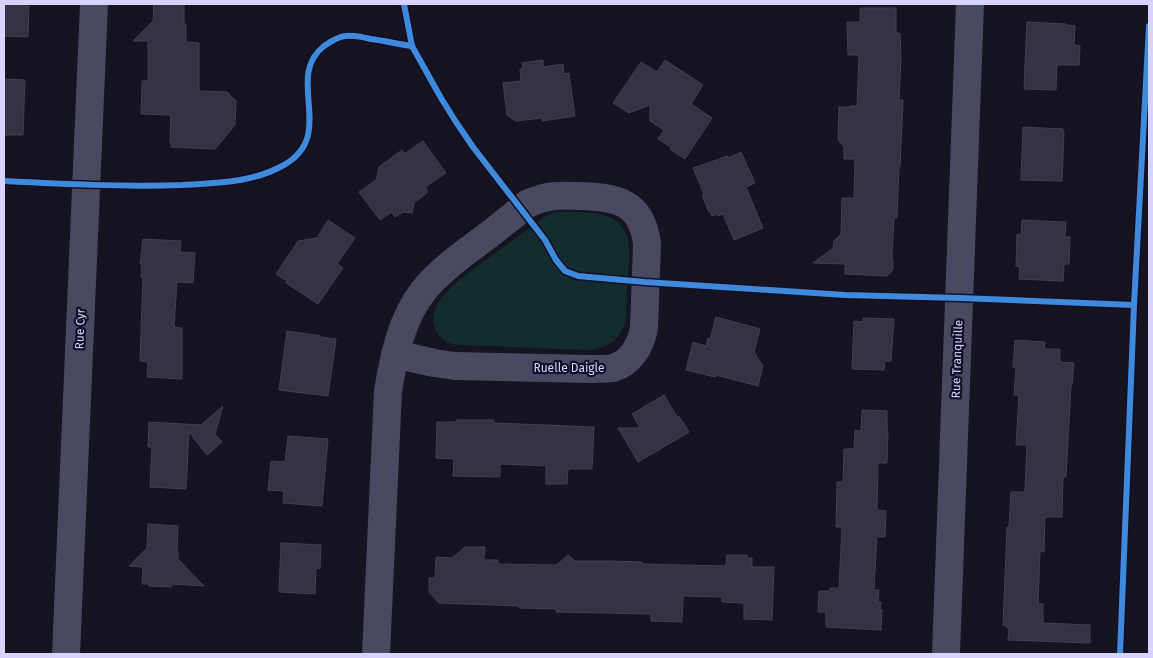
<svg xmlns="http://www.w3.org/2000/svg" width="1153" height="658" viewBox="0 0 1153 658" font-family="'Fira Sans',sans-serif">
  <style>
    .green { fill: #132c2d }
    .building { fill: #343243; stroke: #433f54 }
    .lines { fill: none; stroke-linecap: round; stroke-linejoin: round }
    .minor { stroke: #4a4962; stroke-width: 28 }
    .cycleway-casing { stroke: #130f26; stroke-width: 9 }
    .cycleway { stroke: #408adc; stroke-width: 6 }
    .labels { text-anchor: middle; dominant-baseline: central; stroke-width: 4.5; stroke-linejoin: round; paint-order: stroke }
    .street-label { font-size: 12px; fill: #d9d4ff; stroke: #130f26 }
  </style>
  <rect width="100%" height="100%" fill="#161421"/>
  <path class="green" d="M555 212C563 211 571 212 579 212 600 213 622 215 628 240 631 255 628 272 627 287 626 301 629 320 621 332 614 344 602 349 589 350L459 345C449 344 442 341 437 332 431 323 433 312 438 303 451 284 472 270 490 257 508 244 525 231 543 218Z"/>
  <g class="building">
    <path d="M4 4H29L28 37 4 36Z"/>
    <path d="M154 4H184V24H186V42L199 43V91L227 92 236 101 235 125 215 149 171 147V142H170L171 115 141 114 142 81H148V41H133L153 21Z"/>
    <path d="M860 8H896V33H900L901 57 899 100H903L900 167H899L897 218H894L892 257 893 259V270L887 276 845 274V264L813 263 833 248 834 241 841 234 842 198H854L855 159H844V147L838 140 839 107H851L850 106H857L859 55H848L847 22H860Z"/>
    <path d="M1027 22 1066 24V25L1075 26 1074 45 1080 46 1079 65H1057L1056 90 1024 89Z"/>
    <path d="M543 60V67L563 64 564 74 569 73 575 116 542 121V118L516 121 507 115 503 83 521 81 520 69H523L522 63Z"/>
    <path d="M665 60 703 85 691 104 712 118 685 159 670 149 671 147 658 139 664 130 650 121V105L629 113 613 103 641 62 657 72Z"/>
    <path d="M4 79 25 80 23 135H4Z"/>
    <path d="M1023 127 1063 129V131H1064L1062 181 1021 180Z"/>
    <path d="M423 141 446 173 425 187 428 192 414 203 412 213 403 212 395 217 392 212 380 220 359 192 376 180 379 167 402 150 404 154Z"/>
    <path d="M741 152 755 183 746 187 763 228 734 240 723 214 718 216 717 214 712 216 710 211 709 212 702 195 704 194 693 168 728 156V158Z"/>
    <path d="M328 220 355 238 337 264 343 268 318 304 286 283 287 281 276 274 298 241 317 238Z"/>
    <path d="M1022 220 1066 222 1065 237H1070L1069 264H1064L1063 281 1019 279 1020 267 1016 266 1017 234 1021 235Z"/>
    <path d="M143 239 181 241 180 252 195 253 193 283 177 282 174 327 182 328V379L147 377 148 362 140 361 143 277H141L142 264H140Z"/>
    <path d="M716 317 760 329 754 352 763 366 758 386 716 375 715 377 686 370 693 342 706 346 708 338 710 339Z"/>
    <path d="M863 318 894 319 891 361H885L884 370 852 369 854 321 863 322Z"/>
    <path d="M287 331 321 336V337L336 339 328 396 279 390Z"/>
    <path d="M1015 340 1045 342 1044 349H1060V362L1074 363 1072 385H1071L1066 477H1063L1062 517H1045L1044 552 1040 551 1038 604H1043V623L1090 625V643L1008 640 1009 628H1007V626L1003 625 1007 527H1009L1011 492H1025L1027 445H1016L1019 395H1014L1016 367H1013Z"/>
    <path d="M664 395 677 417 679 416 689 432 638 462 618 428H640L632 414Z"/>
    <path d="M223 406 215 434 222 442 207 455 189 432 186 489 150 487 152 447H148L149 422 201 425Z"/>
    <path d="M862 410 887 411V431H888L887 463H878L877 510 886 511 885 537H877L874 590H879L878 602H881L880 610H882L881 630 826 627V612H818L819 591H830V588H839L842 527H836L837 482H843L844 449H854L855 430 861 431Z"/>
    <path d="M456 420H494V423L594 427 592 469H568L567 484H546V466L500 464V477L453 476 454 459 436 458 437 422H456Z"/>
    <path d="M288 436 328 439 322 506 283 503 284 491 268 490 271 461 285 462Z"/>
    <path d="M148 524 178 526 177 552H178V559L204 586 173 584 171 587 149 586V584H142L143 567 129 566 147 548Z"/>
    <path d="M281 543 321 545 320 569 316 568 315 594 279 592Z"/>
    <path d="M465 547H485L484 560H498V564L557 565 568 555 575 561H611L642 562V564L726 566 727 555H747V558H752V567H774L772 620 744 619V603L722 602V597L683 596 682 622 651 621V614L556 612V609L519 608V606L439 603 429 592V578H435L436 557 452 558Z"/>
  </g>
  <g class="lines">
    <g class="minor">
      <path d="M66 654 94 4"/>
      <path d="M376 654 388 391C394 356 401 319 424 290 435 276 449 265 463 254 485 238 506 222 527 204 546 195 559 195 580 196 617 197 642 202 647 244L644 328C641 345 631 363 613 368 606 369 599 369 592 369L455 366 434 363 395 354"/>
      <path d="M946 654 970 4"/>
    </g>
    <defs>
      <g id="cycleway">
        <path d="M404 4 412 46 441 98 456 122 473 147 545 240 556 260 565 271 578 276 645 282 845 295 960 298 1134 305"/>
        <path d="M4 181C63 184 123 187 182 185 216 183 251 183 282 166 339 136 283 78 324 46 330 42 337 37 345 36 353 35 363 37 371 39 385 41 398 44 412 46"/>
        <path d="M1120 654 1134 305 1149 26"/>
      </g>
    </defs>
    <use href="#cycleway" class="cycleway-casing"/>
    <use href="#cycleway" class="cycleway"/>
  </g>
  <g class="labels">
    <g class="street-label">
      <text transform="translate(80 329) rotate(-88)">Rue Cyr</text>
      <text transform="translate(957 359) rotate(-88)">Rue Tranquille</text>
      <text x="569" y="368">Ruelle Daigle</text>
    </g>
  </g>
  <rect width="1153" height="658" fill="none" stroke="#d9d4ff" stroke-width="10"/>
</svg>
